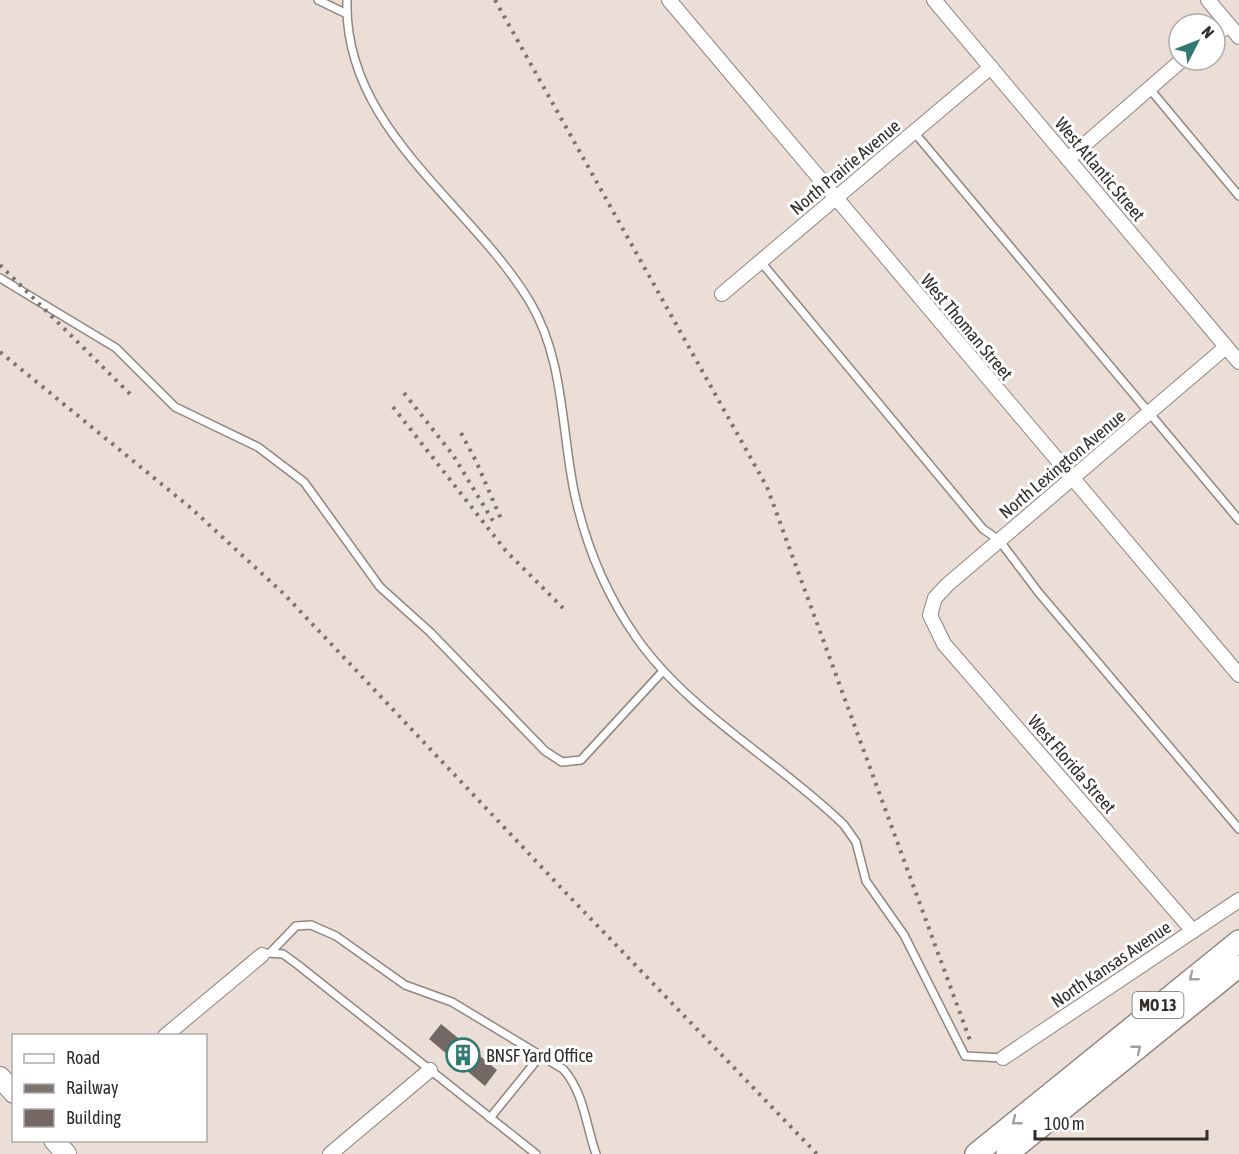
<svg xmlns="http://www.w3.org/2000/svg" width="1239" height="1154" viewBox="0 0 1239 1154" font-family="'Asap Condensed',sans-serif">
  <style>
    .building { fill: #736863 }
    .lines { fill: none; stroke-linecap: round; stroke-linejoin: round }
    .lane-casing { stroke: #918680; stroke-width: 10 }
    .street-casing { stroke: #918680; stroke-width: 16 }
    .secondary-casing { stroke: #918680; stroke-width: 22 }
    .primary-casing { stroke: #918680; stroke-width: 24 }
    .lane { stroke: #fff; stroke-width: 7 }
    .street { stroke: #fff; stroke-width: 14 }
    .secondary { stroke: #fff; stroke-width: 20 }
    .primary { stroke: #fff; stroke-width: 21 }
    .rail { stroke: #7b7470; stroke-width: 4; stroke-dasharray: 3 6; stroke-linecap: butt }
    .oneway { stroke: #a2a09f }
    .labels { text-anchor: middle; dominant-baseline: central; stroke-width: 6; stroke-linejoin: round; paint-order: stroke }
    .shield { fill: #fff; stroke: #6f6c6a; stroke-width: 1.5 }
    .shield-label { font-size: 16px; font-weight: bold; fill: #312d2a }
    .street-label { font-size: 18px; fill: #312d2a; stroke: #fff }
    .poi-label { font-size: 18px; fill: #312d2a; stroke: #fff; text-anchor: start }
  </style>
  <rect width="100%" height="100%" fill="#eaded7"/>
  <path class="building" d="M441 1024 497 1070 485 1086 429 1039Z"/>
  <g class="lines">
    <defs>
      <g id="lane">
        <path d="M318 0 347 14"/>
        <path d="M347 0C343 129 470 202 530 302 564 359 561 427 574 491 585 543 606 594 636 637 687 711 780 762 844 825L856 842 866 881 904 935 965 1056 1003 1058"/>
        <path d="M1149 88 1239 196"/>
        <path d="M914 132 1239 520"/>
        <path d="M761 262 983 529 999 540 1039 593 1239 829"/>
        <path d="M0 278 116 348 175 407 258 447 304 482 380 587 430 632 545 751 562 762 581 760 663 671"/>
        <path d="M271 952 296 926 311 925 336 936 405 985 452 1002 563 1069C584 1092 586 1126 596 1154"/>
        <path d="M268 953 283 954 298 965 536 1154"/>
        <path d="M490 1118 541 1055"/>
      </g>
      <g id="street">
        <path d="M669 0 1239 675"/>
        <path d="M934 0 1239 362"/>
        <path d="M1208 0 1239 37"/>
        <path d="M1215 35 1229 25"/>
        <path d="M1068 159 1182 60"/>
        <path d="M722 294 991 67"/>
        <path d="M1193 931 944 644 930 615 935 598 947 585 1226 347"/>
        <path d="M165 1036 262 955"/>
        <path d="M1003 1058 1239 900"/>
        <path d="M330 1154 430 1070"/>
      </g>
      <g id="secondary">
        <path d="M0 1077 14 1093"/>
        <path d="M54 1140 66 1154"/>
      </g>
      <g id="primary">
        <path d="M976 1154 1239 941"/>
        <path d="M1007 1154 1239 966"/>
      </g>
    </defs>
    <use href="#lane" class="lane-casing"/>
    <use href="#street" class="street-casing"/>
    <use href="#secondary" class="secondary-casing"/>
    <use href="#primary" class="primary-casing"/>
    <use href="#lane" class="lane"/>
    <use href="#street" class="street"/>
    <use href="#secondary" class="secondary"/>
    <use href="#primary" class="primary"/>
    <g class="rail">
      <path d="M495 0 767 487 971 1043"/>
      <path d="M0 265 132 396"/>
      <path d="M0 352 192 509 284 594 566 893 817 1154"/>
      <path d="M404 393 453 455 493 521"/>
      <path d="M393 407 506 551 563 608"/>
      <path d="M461 433 476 461 501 519"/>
    </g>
  </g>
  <defs><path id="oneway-chevron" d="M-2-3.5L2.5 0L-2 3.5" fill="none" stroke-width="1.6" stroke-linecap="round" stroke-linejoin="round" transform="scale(1.5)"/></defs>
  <g class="oneway">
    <use href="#oneway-chevron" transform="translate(1193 977) rotate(141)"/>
    <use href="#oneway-chevron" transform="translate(1137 1049) rotate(-39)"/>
    <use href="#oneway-chevron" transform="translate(1016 1121) rotate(141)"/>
  </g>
  <defs>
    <symbol id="building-ring" viewBox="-11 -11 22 22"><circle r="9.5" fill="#fff" stroke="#327971" stroke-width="1.5"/><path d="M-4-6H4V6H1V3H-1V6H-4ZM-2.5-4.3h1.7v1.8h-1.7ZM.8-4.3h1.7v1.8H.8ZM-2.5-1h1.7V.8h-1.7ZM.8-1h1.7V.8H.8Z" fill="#327971"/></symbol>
  </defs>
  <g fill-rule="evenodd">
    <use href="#building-ring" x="444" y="1036" width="38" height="38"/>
  </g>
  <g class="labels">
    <rect class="shield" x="1132.5" y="992" width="51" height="26" rx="4.5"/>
    <g class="shield-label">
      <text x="1158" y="1005">MO 13</text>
    </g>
    <g class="street-label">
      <text transform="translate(845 167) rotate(-40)">North Prairie Avenue</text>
      <text transform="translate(1100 169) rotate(50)">West Atlantic Street</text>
      <text transform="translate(967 327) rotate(50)">West Thoman Street</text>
      <text transform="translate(1062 464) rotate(-40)">North Lexington Avenue</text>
      <text transform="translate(1072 764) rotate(49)">West Florida Street</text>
      <text transform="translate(1111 964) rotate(-34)">North Kansas Avenue</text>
    </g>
    <g class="poi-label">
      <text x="486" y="1055">BNSF Yard Office</text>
    </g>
  </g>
  <rect x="12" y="1034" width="195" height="108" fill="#ffffff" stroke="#adabaa" stroke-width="1.5"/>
  <rect x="24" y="1054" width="30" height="9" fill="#ffffff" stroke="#adabaa" stroke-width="1.5"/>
  <text x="66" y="1064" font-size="18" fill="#312d2a">Road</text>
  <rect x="24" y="1084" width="30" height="9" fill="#7b7470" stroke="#adabaa" stroke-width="1.5"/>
  <text x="66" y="1094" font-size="18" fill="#312d2a">Railway</text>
  <rect x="24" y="1109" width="30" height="18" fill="#736863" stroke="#adabaa" stroke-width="1.5"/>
  <text x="66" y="1124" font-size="18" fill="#312d2a">Building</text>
  <g transform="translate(1197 42) rotate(48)"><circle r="28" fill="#ffffff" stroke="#adabaa" stroke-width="1.5"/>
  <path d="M0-4.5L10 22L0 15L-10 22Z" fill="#327971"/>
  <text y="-9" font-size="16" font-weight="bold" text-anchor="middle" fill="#312d2a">N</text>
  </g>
  <path d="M1035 1130v9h172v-9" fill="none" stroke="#312d2a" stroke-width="3"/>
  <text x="1044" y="1130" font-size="18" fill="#312d2a" stroke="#ffffff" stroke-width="4.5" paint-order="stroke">100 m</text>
</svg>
